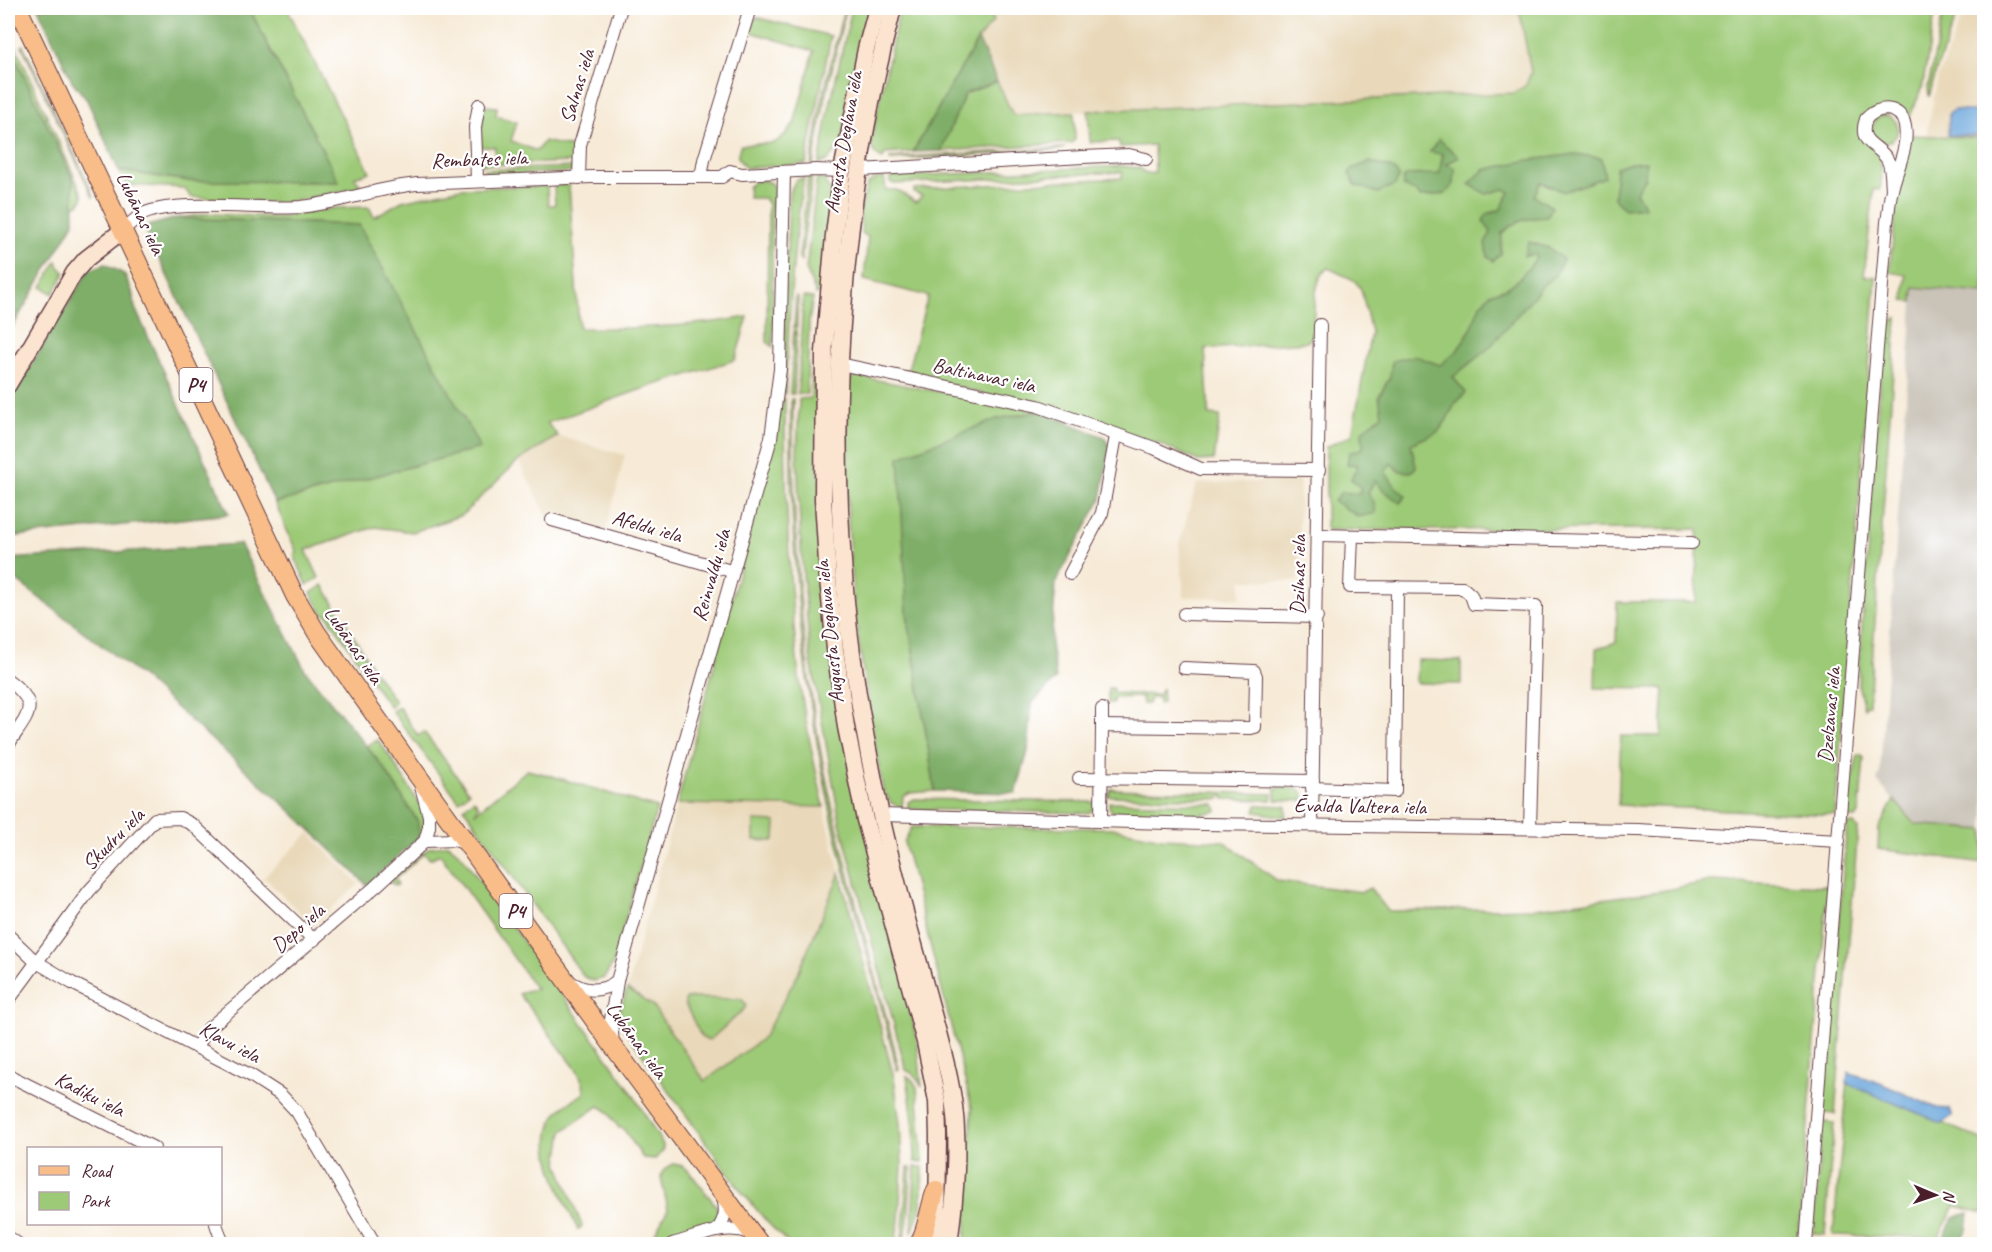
<svg xmlns="http://www.w3.org/2000/svg" width="1992" height="1252" viewBox="0 0 1992 1252" font-family="Caveat,sans-serif">
  <style>
    .built { fill: #e9d9ba }
    .industrial { fill: #c9c3b8 }
    .green { fill: #9dca77; stroke: #747451; stroke-width: 1.5 }
    .forest { fill: #7eae68; stroke: #64664a; stroke-width: 1.5 }
    .water { fill: #6ba6db; stroke: #5a6283; stroke-width: 1.5 }
    .lines { fill: none; stroke-linecap: round; stroke-linejoin: round }
    .street-casing { stroke: #643e45; stroke-width: 14 }
    .secondary-casing { stroke: #643e45; stroke-width: 19 }
    .primary-casing { stroke: #643e45; stroke-width: 20 }
    .street { stroke: #fff; stroke-width: 12 }
    .secondary { stroke: #fce5d0; stroke-width: 16 }
    .primary { stroke: #f8bd89; stroke-width: 18 }
    .labels { text-anchor: middle; dominant-baseline: central; stroke-width: 4.5; stroke-linejoin: round; paint-order: stroke }
    .shield { fill: #fff; stroke: #80626b; stroke-width: 1.5 }
    .shield-label { font-size: 20px; font-weight: bold; fill: #4a1f2b }
    .street-label { font-size: 21px; fill: #4a1f2b; stroke: #fff }
  </style>
  <rect width="100%" height="100%" fill="#fff"/>
  <filter id="ink" filterUnits="userSpaceOnUse"><feTurbulence type="fractalNoise" baseFrequency=".0167" numOctaves="2"/><feDisplacementMap in="SourceGraphic" scale="12" xChannelSelector="R" yChannelSelector="G"/><feConvolveMatrix kernelMatrix="1 2 1 2 8 2 1 2 1" color-interpolation-filters="sRGB"/></filter>
  <filter id="wash" filterUnits="userSpaceOnUse"><feTurbulence type="fractalNoise" baseFrequency=".008" numOctaves="4" result="noise"/><feDisplacementMap in="SourceGraphic" scale="24" xChannelSelector="R" yChannelSelector="G"/><feGaussianBlur stdDeviation="1.35" result="paint"/><feColorMatrix in="noise" values="0 0 0 0 0 0 0 0 0 0 0 0 0 0 0 0 0 1.4 0 .05"/><feComposite in="paint" operator="in"/></filter>
  <g filter="url(#wash)">
    <rect width="100%" height="100%" fill="#f7ebd8"/>
    <g class="built">
      <path d="M964 8H1519L1531 72 1526 85 1514 93 1012 115Z"/>
      <path d="M1965 8H1984V138L1926 136 1938 78Z"/>
      <path d="M558 436 625 455 606 531 549 519 518 461Z"/>
      <path d="M1265 477 1296 478 1300 482 1298 581 1242 580 1240 598 1184 597 1179 544 1197 483 1262 482Z"/>
      <path d="M677 804 824 807 840 873 797 976 763 1038 704 1082 652 1005 627 989Z"/>
      <path d="M309 833 359 884 312 925 267 880 262 879Z"/>
    </g>
    <path class="industrial" d="M1914 287 1984 293V830L1914 824 1877 781 1880 772Z"/>
    <g class="green">
      <path d="M249 8H287L370 172 354 177 361 186 340 192 284 203 191 197 184 188 127 185 119 171 190 181 338 182Z"/>
      <path d="M844 8H846L824 105 813 164 811 165 821 105Z"/>
      <path d="M852 8H871L842 140C836 150 831 161 819 164L830 104Z"/>
      <path d="M900 8H985L994 20 978 39 913 152 885 154 883 159C873 155 872 150 871 140Z"/>
      <path d="M1519 8H1936L1922 89 1909 118 1908 120 1902 111 1863 119C1875 146 1886 159 1880 190L1874 189 1864 276 1876 277 1835 815 1618 805 1621 736H1661L1664 689 1595 688 1596 649 1616 642 1617 602H1696L1698 529 1328 530 1326 528V447L1352 435 1371 332 1361 289 1354 280 1328 268C1312 278 1314 318 1313 336L1307 342 1205 349 1209 415 1220 416 1214 460 1198 461 1160 444 1119 431 907 373 928 296 864 280 868 237 862 233 860 213 867 185 875 179 884 177 886 190H897L916 202 922 196 914 192V189L1122 178V172L894 184 890 182V177L1122 166 1140 168 1145 174 1155 173 1154 145 1120 147 1119 141 1090 142 1088 111 1514 93 1526 85 1531 72Z"/>
      <path d="M1948 8H1958L1957 14 1936 71 1929 97 1928 87 1943 13Z"/>
      <path d="M755 17 831 36 806 164 746 168C738 159 735 157 741 145L774 143 785 135 794 124 814 51 751 32Z"/>
      <path d="M8 24 16 47 83 196 80 203 73 207V180L8 42Z"/>
      <path d="M23 45 94 196 93 197 22 46Z"/>
      <path d="M997 81 1013 115 1074 112 1075 140 1071 143 941 151 965 94Z"/>
      <path d="M484 106 497 107 496 116 517 122 511 141 537 151 544 141 574 148 573 162 481 165V159H495V147H481L480 131Z"/>
      <circle cx="1885" cy="129" r="13"/>
      <path d="M1909 135 1984 138V293L1914 287 1913 302 1904 301 1906 275 1889 272 1897 204Z"/>
      <path d="M1065 148 1059 150 890 160V158Z"/>
      <path d="M575 167 573 172 488 175 483 170Z"/>
      <path d="M804 177C792 249 789 322 785 394H782L789 193 796 180Z"/>
      <path d="M808 177H812L801 261 799 257Z"/>
      <path d="M817 178 824 180 831 193 822 294H816L806 269Z"/>
      <path d="M762 180 769 182 775 188 772 211 773 347 767 342 768 204 764 198H749L748 187 754 182Z"/>
      <path d="M554 185H569L579 328C637 329 690 327 748 317L735 360 642 389 547 423 558 436 518 461 462 515 413 532 375 527 306 550 319 578 307 585 294 555 297 553 275 503 479 448 359 225 177 218 207 214 280 217 336 208 369 207 374 217 402 201 461 188 547 186 548 205H555Z"/>
      <path d="M57 261 59 267 65 273 53 294 42 287Z"/>
      <path d="M796 296 798 297 794 394H790Z"/>
      <path d="M803 297 813 298 809 322 807 394H798Z"/>
      <path d="M1897 318 1869 704 1864 708 1858 684 1859 667 1883 334 1891 321Z"/>
      <path d="M812 374 817 393 823 591 917 1040 922 1087 915 1075 906 1070 840 822 810 655 801 550 797 456 799 399 811 398Z"/>
      <path d="M856 376 1040 411 997 419 907 613 935 791 910 793 903 797 902 808 891 803 883 790C872 728 861 666 854 604 846 533 847 460 847 389L850 379Z"/>
      <path d="M783 398 785 399C785 486 788 572 797 659 802 709 813 758 824 807L677 804 755 512Z"/>
      <path d="M791 399H793C792 516 799 633 820 748 839 846 867 943 892 1039L899 1069 897 1070C878 987 852 906 833 823 802 684 788 542 791 399Z"/>
      <path d="M323 585 372 667 366 672 327 615 323 614 311 593Z"/>
      <path d="M1417 660 1461 661V684L1416 683Z"/>
      <path d="M375 672 395 702 390 707 369 678Z"/>
      <path d="M1108 688H1113V693L1159 695 1162 688 1163 703 1159 704V698H1150L1148 704H1143L1142 697 1113 698V703H1108Z"/>
      <path d="M399 707 418 736 424 732 469 792 459 801 392 711Z"/>
      <path d="M378 740 393 761 424 812 425 831 419 837 418 822 384 768 366 746Z"/>
      <path d="M1858 755H1861L1864 758 1859 814 1856 818H1847L1848 798Z"/>
      <path d="M527 770 552 776 657 808 613 964 604 978 594 981 584 977 464 808 474 799 479 806 474 814Z"/>
      <path d="M1275 788H1297L1303 793 1304 801 1275 800Z"/>
      <path d="M1111 789 1272 794 1271 800 1224 799V796H1221L1220 799 1108 796Z"/>
      <path d="M914 799 1098 802 1095 808 1088 813 908 809V802Z"/>
      <path d="M1894 800 1915 824 1984 830V863L1878 849 1879 828Z"/>
      <path d="M1109 802 1215 804 1217 811 1198 815 1118 814V812H1113L1109 807Z"/>
      <path d="M1257 805 1286 806V817L1255 812Z"/>
      <path d="M754 821 776 822 775 839 772 841 754 840Z"/>
      <path d="M1847 824H1854L1858 828 1835 1114 1823 1113Z"/>
      <path d="M912 827 1112 828 1162 838 1223 841 1278 881 1362 892 1370 888 1388 911 1536 908 1661 891 1711 881 1828 886 1798 1244H965L972 1108 904 842Z"/>
      <path d="M448 844 462 856 631 1091 663 1145V1151L655 1159 643 1158 623 1128H619L607 1111 599 1106 563 1131 558 1163 582 1226 578 1230C564 1197 535 1151 555 1116 560 1107 576 1099 584 1093L583 1083 577 1070 519 994 525 991 536 989 440 854 430 859 424 853 395 879 398 884 396 886 391 883 392 878 429 848Z"/>
      <path d="M840 873 894 1078 900 1124 902 1165 899 1220 895 1244H789L768 1223 741 1191 619 1022V1014L627 989 652 1005 705 1081 763 1038 797 976Z"/>
      <path d="M688 998 741 999 746 1004 745 1008 710 1040 702 1038 685 1004V1000Z"/>
      <path d="M907 1076 912 1079 917 1087 923 1162H915L914 1128Z"/>
      <path d="M1848 1081 1984 1141V1213L1955 1206 1938 1238 1833 1235Z"/>
      <path d="M1822 1122 1834 1123 1825 1235 1813 1234Z"/>
      <path d="M673 1164 683 1166 689 1171 720 1211 718 1220 712 1226 646 1244 644 1241 656 1238 655 1233 668 1209 661 1178 663 1171Z"/>
      <path d="M915 1167H923L921 1207 912 1233Z"/>
      <path d="M908 1168H911C909 1185 911 1228 902 1241Z"/>
    </g>
    <g class="forest">
      <path d="M38 8H249L339 182 190 181 119 171 87 100 72 81Z"/>
      <path d="M978 39 997 81 965 94 941 151 913 152Z"/>
      <path d="M8 42 73 180 74 217V223L8 334Z"/>
      <path d="M1439 139 1459 157 1446 164 1455 168 1454 184 1445 194 1420 197 1417 192 1403 186V179L1407 175 1439 174 1443 154 1430 152Z"/>
      <path d="M1576 154 1601 158 1605 177 1563 192 1541 182 1534 196 1552 207 1547 217C1528 218 1516 220 1502 233L1501 254 1493 261 1488 257 1485 244 1491 232 1483 221 1487 214 1500 210 1510 192 1504 189 1486 194 1469 184 1484 170 1529 160Z"/>
      <path d="M1370 162C1381 167 1394 164 1399 177L1395 185 1378 193 1355 185 1349 173 1354 168Z"/>
      <path d="M1646 162 1645 177 1636 192 1645 207 1625 209C1621 206 1616 202 1614 198 1614 195 1616 173 1616 167L1628 163Z"/>
      <path d="M177 218 359 225 480 448 275 503 144 227Z"/>
      <path d="M1529 242 1549 248 1563 259 1555 276 1545 283 1489 348 1453 377 1466 393 1455 404 1446 421 1438 432 1411 444 1416 467 1411 472 1399 471 1391 463 1385 472 1396 487 1406 496 1400 503 1383 490 1375 480 1368 493 1374 502 1376 513 1359 517 1334 501 1341 492 1360 494V487L1351 479 1358 465 1347 464 1349 453 1363 448 1362 431 1382 415 1379 396 1390 377 1392 361 1415 356 1440 365 1457 351 1471 329 1480 305 1491 293 1507 288 1520 278 1536 259V254L1524 256Z"/>
      <path d="M105 264 124 274 132 291 135 308 229 514 8 537V403L89 270Z"/>
      <path d="M1040 411 1104 437 1110 447 1101 499 1056 582 1051 644 1056 679 1032 703 1028 751 1016 793 935 791 907 613 899 457 997 419Z"/>
      <path d="M240 544 305 670 384 768 418 822 419 837 367 885 291 811 141 676 8 574V559Z"/>
      <path d="M1969 1213 1967 1230 1958 1244H1940L1954 1217Z"/>
    </g>
    <g class="water">
      <path d="M1954 110 1984 112V136L1948 135 1949 113Z"/>
      <path d="M1848 1072 1880 1083 1937 1108 1949 1109 1952 1113V1116L1942 1124C1911 1109 1879 1098 1847 1083Z"/>
    </g>
  </g>
  <g filter="url(#ink)">
    <g class="lines">
      <defs>
        <g id="street">
          <path d="M860 170 1083 157 1129 155 1146 159"/>
          <path d="M701 177 704 160 750 8"/>
          <path d="M579 178 580 145 621 8"/>
          <path d="M477 180 475 127 479 105"/>
          <path d="M123 230C129 225 135 219 141 215 173 198 260 210 300 207 340 203 377 188 417 184L592 177H722L730 171 742 174 816 170 842 171"/>
          <path d="M840 364 1038 406 1154 448 1201 469 1319 470"/>
          <path d="M552 520 731 571"/>
          <path d="M1318 535 1692 543"/>
          <path d="M1352 536 1350 587 1463 588 1471 595 1474 604 1536 606 1530 828"/>
          <path d="M1070 574 1102 513 1116 436"/>
          <path d="M1184 614 1317 617"/>
          <path d="M8 680C43 706 27 715 8 745"/>
          <path d="M1102 726V709"/>
          <path d="M1079 778 1313 781"/>
          <path d="M1312 788 1395 791 1397 587"/>
          <path d="M881 815 1203 824 1638 830 1839 841"/>
          <path d="M1101 821 1102 726 1251 728 1255 727 1256 676 1254 671 1184 668"/>
          <path d="M1312 825 1320 325"/>
          <path d="M425 841 455 840 468 845"/>
          <path d="M8 935 35 961 72 983 250 1075 281 1095 297 1112 375 1244"/>
          <path d="M569 981C585 992 601 993 617 981"/>
          <path d="M8 1001 89 891 155 819 180 818 193 825 314 940"/>
          <path d="M613 1045 611 1020 617 981 771 438 780 369 784 172"/>
          <path d="M197 1046 209 1028 375 887 425 841 429 827V816L420 783"/>
          <path d="M8 1075 154 1148"/>
          <path d="M216 1224 223 1244"/>
          <path d="M718 1229C726 1217 726 1210 723 1197"/>
          <path d="M8 1237 18 1244"/>
          <path d="M672 1244C700 1237 722 1223 751 1233"/>
          <path d="M1806 1244 1887 222C1889 211 1889 200 1892 190 1896 170 1909 147 1905 126 1901 105 1878 105 1866 119 1857 144 1877 143 1887 159 1892 167 1891 179 1892 189"/>
        </g>
        <g id="secondary">
          <path d="M877 8 866 49 842 171 834 235 824 352 823 499 828 579 835 649 846 727 865 820 925 1042 937 1101 938 1135 937 1244"/>
          <path d="M893 8C844 192 829 386 844 576 849 652 863 726 878 801 892 872 914 943 933 1014 943 1052 955 1092 956 1131 958 1169 954 1207 949 1244"/>
          <path d="M8 385 74 273 86 259 123 230"/>
        </g>
        <g id="primary">
          <path d="M18 8 295 596 317 633 418 776 613 1046 760 1244"/>
          <path d="M919 1244C928 1227 929 1208 936 1190"/>
        </g>
      </defs>
      <use href="#street" class="street-casing"/>
      <use href="#secondary" class="secondary-casing"/>
      <use href="#primary" class="primary-casing"/>
      <use href="#street" class="street"/>
      <use href="#secondary" class="secondary"/>
      <use href="#primary" class="primary"/>
    </g>
  </g>
  <g class="labels">
    <g class="shield">
      <rect x="179.5" y="368" width="33" height="34" rx="4.5"/>
      <rect x="499.5" y="894" width="33" height="34" rx="4.5"/>
    </g>
    <g class="shield-label">
      <text x="196" y="385">P4</text>
      <text x="516" y="911">P4</text>
    </g>
    <g class="street-label">
      <text transform="translate(577 86) rotate(-73)">Salnas iela</text>
      <text transform="translate(843 142) rotate(-80)">Augusta Deglava iela</text>
      <text transform="translate(479 159) rotate(-2)">Rembates iela</text>
      <text transform="translate(141 213) rotate(65)">Lubānas iela</text>
      <text transform="translate(984 375) rotate(12)">Baltinavas iela</text>
      <text transform="translate(647 526) rotate(16)">Afeldu iela</text>
      <text transform="translate(711 575) rotate(-74)">Reinvaldu iela</text>
      <text transform="translate(1298 575) rotate(-89)">Dzilnas iela</text>
      <text transform="translate(829 632) rotate(-96)">Augusta Deglava iela</text>
      <text transform="translate(354 645) rotate(56)">Lubānas iela</text>
      <text transform="translate(1829 715) rotate(-85)">Dzelzavas iela</text>
      <text transform="translate(1360 806) rotate(1)">Ēvalda Valtera iela</text>
      <text transform="translate(113 839) rotate(-45)">Skudru iela</text>
      <text transform="translate(298 928) rotate(-41)">Depo iela</text>
      <text transform="translate(637 1040) rotate(54)">Lubānas iela</text>
      <text transform="translate(230 1042) rotate(28)">Kļavu iela</text>
      <text transform="translate(90 1094) rotate(27)">Kadiķu iela</text>
    </g>
  </g>
  <rect width="1992" height="1252" fill="none" stroke="#fff" stroke-width="30"/>
  <rect x="27" y="1147" width="195" height="78" fill="#ffffff" stroke="#b7a5aa" stroke-width="1.5"/>
  <rect x="39" y="1166" width="30" height="9" fill="#f8bd89" stroke="#b7a5aa" stroke-width="1.5"/>
  <text x="81" y="1177" font-size="18" fill="#4a1f2b">Road</text>
  <rect x="39" y="1192" width="30" height="18" fill="#9dca77" stroke="#b7a5aa" stroke-width="1.5"/>
  <text x="81" y="1207" font-size="18" fill="#4a1f2b">Park</text>
  <g transform="translate(1935 1195) rotate(92)" stroke="#ffffff" stroke-width="4.5" paint-order="stroke">
  <path d="M0-4.5L10 22L0 15L-10 22Z" fill="#4a1f2b"/>
  <text y="-9" font-size="16" font-weight="bold" text-anchor="middle" fill="#4a1f2b">N</text>
  </g>
</svg>
